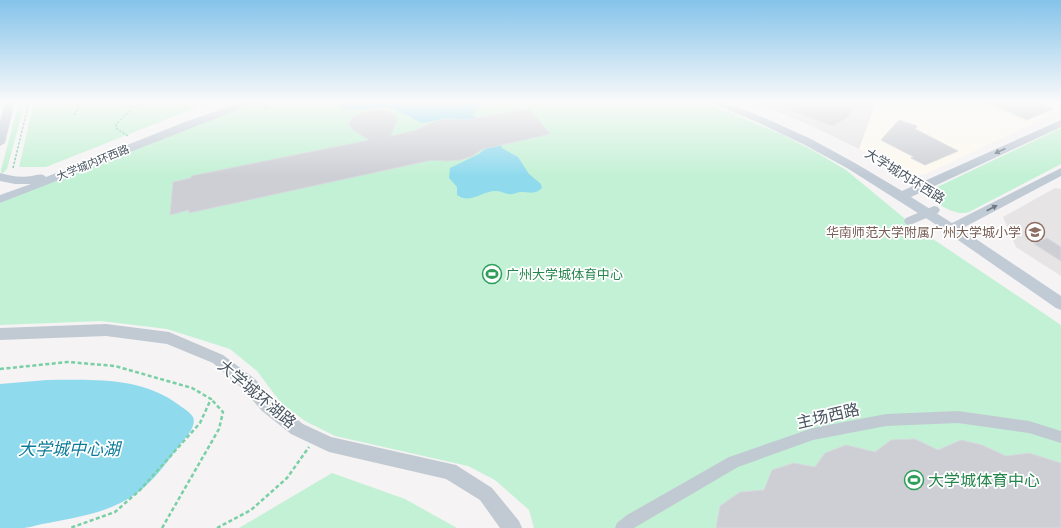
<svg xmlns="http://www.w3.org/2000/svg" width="1061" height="528" viewBox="0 0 1061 528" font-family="Karla,'Noto Sans SC',sans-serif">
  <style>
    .commercial { fill: #fdf9ef }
    .education { fill: #e6e4e5 }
    .green { fill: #c3f1d5 }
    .water { fill: #90daee }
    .building { fill: #cdcfd5; stroke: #d7d9de }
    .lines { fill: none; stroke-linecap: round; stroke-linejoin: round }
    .path-far1 { stroke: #7ad0a6; stroke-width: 1.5; stroke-dasharray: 2.5 1.5; stroke-linecap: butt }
    .path { stroke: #7ad0a6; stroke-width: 2.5; stroke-dasharray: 4 2.5; stroke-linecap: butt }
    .service { stroke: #c1cad2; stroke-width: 4 }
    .minor { fill: #c1cad2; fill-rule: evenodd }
    .tertiary { fill: #c1cad2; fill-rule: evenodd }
    .secondary { fill: #c1cbd6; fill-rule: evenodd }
    .oneway { fill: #6e7984 }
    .labels { text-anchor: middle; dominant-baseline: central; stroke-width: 3.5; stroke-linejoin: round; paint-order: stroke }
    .far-street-label { font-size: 11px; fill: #4a5661; stroke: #fff }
    .street-label { font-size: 13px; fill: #4a5661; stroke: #fff }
    .education-label { font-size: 13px; fill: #785e54; stroke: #fff; text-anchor: end }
    .leisure-label { font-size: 13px; fill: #27864d; stroke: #fff; text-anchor: start }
    .near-street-label { font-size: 16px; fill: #4a5661; stroke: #fff }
    .near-leisure-label { font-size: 16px; fill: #27864d; stroke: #fff; text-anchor: start }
    .near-water-label { font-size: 17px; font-style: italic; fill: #0c7c9b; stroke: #fff }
  </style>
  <rect width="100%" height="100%" fill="#f5f3f3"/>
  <path class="commercial" d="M876 102H1052L1058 106 1061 110 926 174 917 175 901 173 859 149Z"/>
  <g class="education">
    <path d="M754 102H876L859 149 814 127Z"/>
    <path d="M1055 188 1061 189V276L1016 247 1003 217Z"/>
  </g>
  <g class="green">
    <path d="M19 102H25L7 169 2 174 1 170Z"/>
    <path d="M34 102H212L167 119 46 167H19Z"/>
    <path d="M252 102H704L783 135 814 151 846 170 915 227 1061 325V528H534L529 510 495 480 468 466 335 436 305 421 281 403 257 371 230 349 167 329 101 321 0 325V202Z"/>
    <path d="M1061 128V164L969 212C957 217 936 204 928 195L929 192 931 190Z"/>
    <path d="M332 473 405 499 457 528H239Z"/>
  </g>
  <g class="water">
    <path d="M367 102H482L472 115C486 121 496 135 502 148L518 157 529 174 541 184 542 188C535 195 529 192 521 192 517 192 514 195 509 194 505 194 501 191 497 191 483 190 470 205 457 195V187L449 178 450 168 479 154 487 147 470 121 449 118 422 123 392 108 379 107 359 110 341 108 337 106C344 101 358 104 367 102Z"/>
    <path d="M47 380C92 380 140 376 179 405 183 408 190 412 193 417 197 427 185 438 179 446 167 462 154 481 137 493 111 512 79 517 48 523 40 524 32 527 24 528 16 528 8 528 0 528V384Z"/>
  </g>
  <g class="building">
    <path d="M770 102H846L856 106 846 118 833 126Z"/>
    <path d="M986 102H1037L1053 109 1027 120Z"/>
    <path d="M529 108 550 134 483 149 472 156 460 160 447 161 432 160 189 213V210L170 215 173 182 191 178V176L369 140 352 129 349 125 352 118 365 111 383 109 395 114 397 120 391 136 417 130 428 124 439 120 452 119 466 120Z"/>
    <path d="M899 120 917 126 915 129 958 151 925 165 911 158 914 157 881 140Z"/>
    <path d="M1047 238 1061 247V261L1034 244Z"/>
    <path d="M915 439 938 450 961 440 982 445 1006 456 1029 453 1061 463V528H716L720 506 740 492 764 490 772 470 794 463 815 467 825 453 846 445 875 452 891 440Z"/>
  </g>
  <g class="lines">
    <g class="path-far1">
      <path d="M117 102 133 108"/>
      <path d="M74 115 82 102"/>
      <path d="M128 136 116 128V124L133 108 146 102"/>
      <path d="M13 168 29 102"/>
    </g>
    <g class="path">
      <path d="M0 369 68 362 115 366 192 388 211 399 200 423 140 490 115 512 70 528"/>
      <path d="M162 528 219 429 223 412 211 399"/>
      <path d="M217 528 251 510 287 478 309 447"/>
    </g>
    <path class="service" d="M258 102 266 107"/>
    <path class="minor" d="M958 411 1029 421 1061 431V443L1029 433 958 423 886 426 813 440 738 467 634 528H615L617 523 627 515 729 457 813 428 886 414Z"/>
    <g class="tertiary">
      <path d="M934 206 938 207 940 210 938 213 910 225 906 224 904 221 906 218Z"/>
      <path d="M106 324 169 332 223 355 255 379 274 401 303 424 331 437 456 465 492 488 519 521 522 528H500L480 500 446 479 329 452 291 434 262 411 243 389 213 363 167 344 106 336 0 340V328Z"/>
    </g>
    <g class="secondary">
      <path d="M5 102H15L5 143 0 146V122Z"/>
      <path d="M242 102H258L0 203V195L31 184H15L0 181V173C11 176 20 178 32 176 37 175 42 173 46 177L185 122Z"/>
      <path d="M709 102H724L765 118 811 139 855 163 902 191 1061 120V127L911 197 952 223 1061 168V176L961 229 1061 296V310L1056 308 932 222 847 168 803 144 757 122Z"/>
    </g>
  </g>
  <defs><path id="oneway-solid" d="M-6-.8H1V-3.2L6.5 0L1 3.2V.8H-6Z"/></defs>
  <g class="oneway">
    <use href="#oneway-solid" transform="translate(1000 151) rotate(155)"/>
    <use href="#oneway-solid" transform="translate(992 208) rotate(-28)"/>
  </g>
  <linearGradient id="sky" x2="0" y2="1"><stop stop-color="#85c3ea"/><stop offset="0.58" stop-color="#fafafa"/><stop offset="1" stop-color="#fafafa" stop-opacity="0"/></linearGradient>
  <rect width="1061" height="176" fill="url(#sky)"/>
  <defs>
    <symbol id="school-ring" viewBox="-11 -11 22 22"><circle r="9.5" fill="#fff" stroke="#8d6e63" stroke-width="1.5"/><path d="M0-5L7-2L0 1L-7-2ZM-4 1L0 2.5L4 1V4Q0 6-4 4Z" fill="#8d6e63"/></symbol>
    <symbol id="stadium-ring" viewBox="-11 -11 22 22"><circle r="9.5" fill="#fff" stroke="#2e9e5b" stroke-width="1.5"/><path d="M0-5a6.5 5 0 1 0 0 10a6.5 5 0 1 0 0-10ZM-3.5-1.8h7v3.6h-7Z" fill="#2e9e5b"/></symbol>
  </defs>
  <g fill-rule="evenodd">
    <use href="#school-ring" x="1024" y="221" width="22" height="22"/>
    <use href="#stadium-ring" x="481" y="263" width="22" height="22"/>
    <use href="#stadium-ring" x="903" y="469" width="22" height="22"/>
  </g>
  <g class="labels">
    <g class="far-street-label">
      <text transform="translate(93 163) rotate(-22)">大学城内环西路</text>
    </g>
    <g class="street-label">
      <text transform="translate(905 176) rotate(32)">大学城内环西路</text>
    </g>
    <g class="education-label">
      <text x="1021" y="232">华南师范大学附属广州大学城小学</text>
    </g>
    <g class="leisure-label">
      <text x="506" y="274">广州大学城体育中心</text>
    </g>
    <g class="near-street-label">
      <text transform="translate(257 394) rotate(40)">大学城环湖路</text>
      <text transform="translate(828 416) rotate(-13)">主场西路</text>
    </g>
    <g class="near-leisure-label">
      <text x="928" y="480">大学城体育中心</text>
    </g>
    <g class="near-water-label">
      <text x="69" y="449">大学城中心湖</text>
    </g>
  </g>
</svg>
